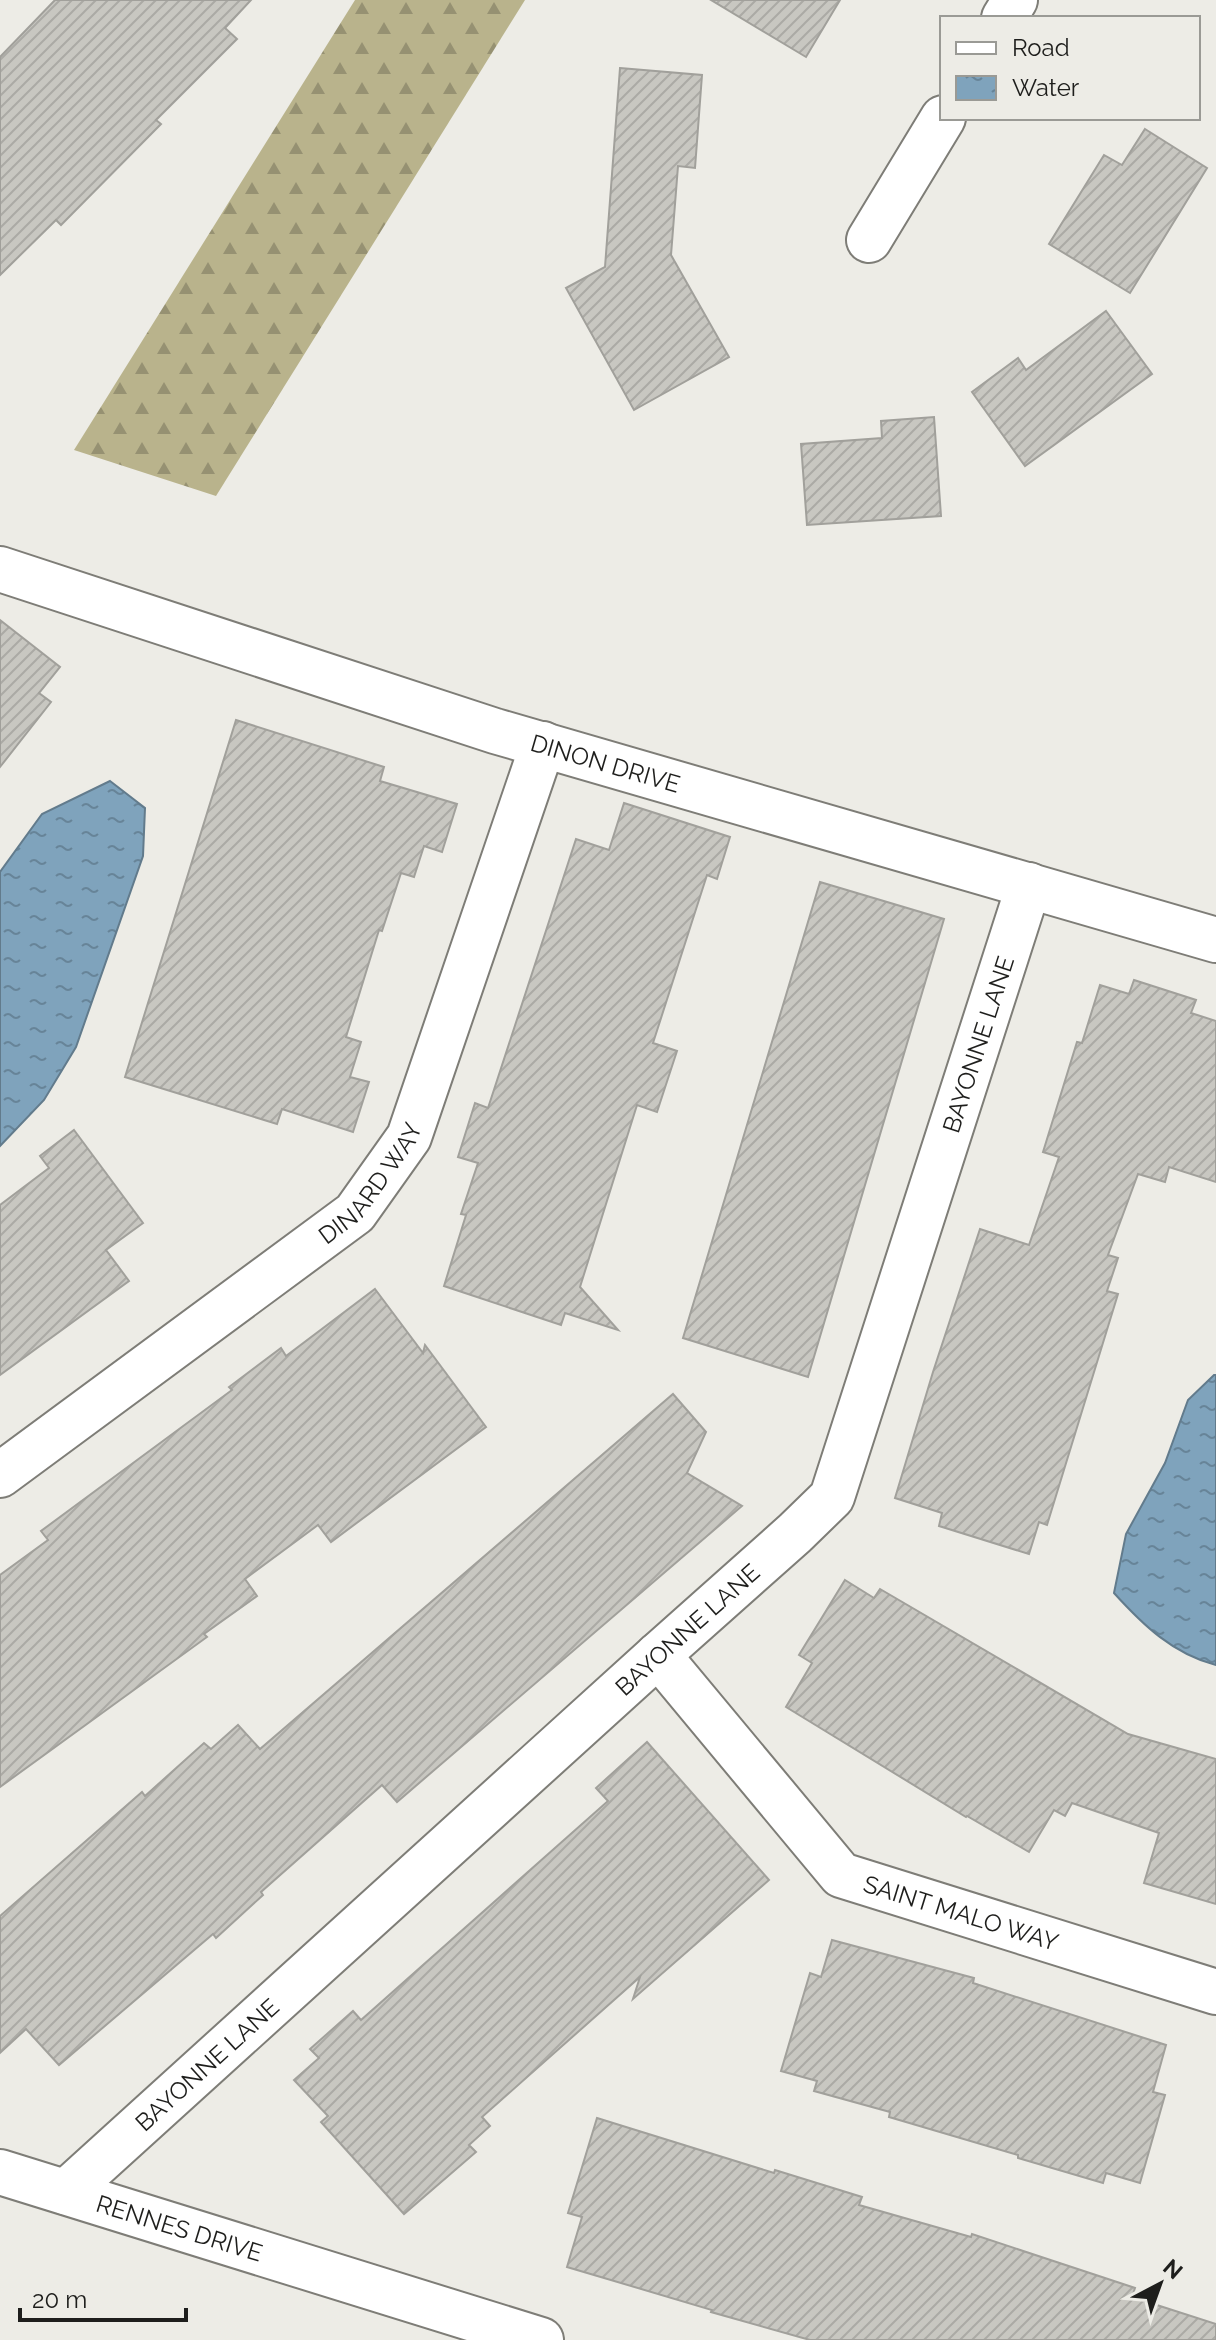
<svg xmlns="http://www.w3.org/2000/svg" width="1216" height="2340" viewBox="0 0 1216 2340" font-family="Raleway,sans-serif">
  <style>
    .forest { fill: url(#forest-firs) }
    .water { fill: url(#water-ripples); stroke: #627b8c; stroke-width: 2 }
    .building { fill: url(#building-hatch); stroke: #a1a09b; stroke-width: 2 }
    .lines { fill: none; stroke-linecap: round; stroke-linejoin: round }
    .minor-casing { stroke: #7e7d77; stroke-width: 48 }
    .minor { stroke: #fff; stroke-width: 44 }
    .labels { text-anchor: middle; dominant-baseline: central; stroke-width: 6; stroke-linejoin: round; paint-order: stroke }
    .street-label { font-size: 24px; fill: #1e1e1c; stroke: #edece6 }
  </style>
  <defs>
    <pattern id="forest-firs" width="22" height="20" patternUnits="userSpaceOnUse" patternTransform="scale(2)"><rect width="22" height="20" fill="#b9b38c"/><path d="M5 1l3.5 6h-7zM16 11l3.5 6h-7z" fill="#969172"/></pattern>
    <pattern id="water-ripples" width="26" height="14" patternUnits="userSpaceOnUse" patternTransform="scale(2)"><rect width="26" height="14" fill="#7fa3bc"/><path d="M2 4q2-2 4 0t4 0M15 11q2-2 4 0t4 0" fill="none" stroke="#678498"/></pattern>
    <pattern id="building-hatch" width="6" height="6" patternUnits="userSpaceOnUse" patternTransform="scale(2)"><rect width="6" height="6" fill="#c8c7c1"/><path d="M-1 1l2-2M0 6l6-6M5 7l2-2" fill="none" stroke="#abaaa5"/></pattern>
  </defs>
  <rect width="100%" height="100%" fill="#edece6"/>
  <path class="forest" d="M355 0H525L216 496 74 450Z"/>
  <g class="water">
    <path d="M110 781 145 808 143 856 76 1047 44 1100 0 1146V872L42 814Z"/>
    <path d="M1214 1375H1216V1665C1173 1654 1143 1625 1114 1593L1126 1534 1165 1463 1188 1400Z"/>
  </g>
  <g class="building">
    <path d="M55 0H251L225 28 237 39 156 120 161 124 61 225 56 220 0 275V57Z"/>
    <path d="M711 0H840L806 57Z"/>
    <path d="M620 68 702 75 695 168 678 166 671 255 729 357 634 410 566 288 605 267Z"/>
    <path d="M1145 129 1207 168 1130 293 1049 244 1104 155 1122 165Z"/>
    <path d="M1106 311 1152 374 1025 466 972 392 1018 358 1026 370Z"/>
    <path d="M934 417 941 516 807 525 801 444 882 438 881 421Z"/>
    <path d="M0 620 60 667 39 693 51 702 0 767Z"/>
    <path d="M236 720 384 767 380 781 457 804 442 852 424 846 414 877 401 873 382 931 379 930 346 1037 361 1042 350 1077 369 1082 353 1132 282 1109 277 1124 125 1077Z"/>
    <path d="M624 803 730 837 717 879 707 875 653 1043 677 1051 657 1112 637 1105 580 1287 618 1330 565 1313 561 1325 444 1286 466 1215 461 1214 478 1163 458 1157 475 1103 488 1108 576 839 609 850Z"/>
    <path d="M820 882 944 919 808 1377 683 1338Z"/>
    <path d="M1134 980 1196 1000 1191 1013 1216 1021V1182L1169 1167 1165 1182 1138 1174 1108 1255 1118 1258 1107 1291 1118 1294 1047 1525 1039 1522 1029 1554 939 1526 942 1513 895 1498 933 1372 980 1229 1029 1245 1059 1157 1043 1152 1077 1042 1082 1043 1100 985 1129 994Z"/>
    <path d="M74 1130 143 1223 106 1250 129 1281 0 1375V1205L49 1168 40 1156Z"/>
    <path d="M375 1289 423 1353 425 1345 486 1427 331 1542 318 1525 245 1579 257 1596 204 1634 207 1637 0 1787V1575L48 1540 41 1531 232 1390 229 1387 281 1348 286 1356Z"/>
    <path d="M673 1394 706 1432 687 1473 742 1506 397 1802 382 1785 261 1892 263 1895 216 1938 213 1934 59 2065 26 2029 0 2053V1916L142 1792 145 1796 204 1743 211 1749 238 1725 260 1749Z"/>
    <path d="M845 1580 874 1598 880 1589 1128 1734 1216 1759V1904L1144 1883 1159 1833 1072 1803 1065 1816 1054 1810 1029 1852 967 1816 966 1817 786 1707 812 1663 799 1655Z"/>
    <path d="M647 1742 769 1880 633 1999 640 1977 482 2117 490 2126 469 2145 476 2152 404 2214 321 2122 328 2116 294 2080 319 2058 310 2049 353 2011 361 2020 608 1801 596 1788Z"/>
    <path d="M832 1940 974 1978 973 1983 1166 2045 1153 2092 1165 2095 1140 2183 1106 2173 1103 2183 1018 2158V2155L889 2117 890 2112 814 2091 817 2081 781 2071 810 1973 821 1977Z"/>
    <path d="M597 2118 774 2173 775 2170 862 2197 859 2205 971 2237 972 2234 1135 2288 1132 2297 1216 2324V2340H810L711 2312 712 2310 567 2267 582 2217 568 2213Z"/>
  </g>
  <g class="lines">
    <defs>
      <g id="minor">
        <path d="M1004 18 1015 0"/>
        <path d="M869 240 943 118"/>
        <path id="s1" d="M0 569 495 731 1216 940"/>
        <path id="s2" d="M0 1475 355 1213 409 1137 543 744"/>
        <path id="s3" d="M658 1655 841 1875 1216 1992"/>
        <path id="s4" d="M0 2172 541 2340"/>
        <path id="s5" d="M66 2192 658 1655 795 1533 832 1497 1029 885"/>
      </g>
    </defs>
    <use href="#minor" class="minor-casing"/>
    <use href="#minor" class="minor"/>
  </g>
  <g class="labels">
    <g class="street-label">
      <text stroke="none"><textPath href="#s1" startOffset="636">DINON DRIVE</textPath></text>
      <text stroke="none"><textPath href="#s5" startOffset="1510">BAYONNE LANE</textPath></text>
      <text stroke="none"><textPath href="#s2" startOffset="474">DINARD WAY</textPath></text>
      <text stroke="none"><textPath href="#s5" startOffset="838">BAYONNE LANE</textPath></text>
      <text stroke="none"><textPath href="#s3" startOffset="412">SAINT MALO WAY</textPath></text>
      <text stroke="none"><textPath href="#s5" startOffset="190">BAYONNE LANE</textPath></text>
      <text stroke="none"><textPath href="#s4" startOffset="188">RENNES DRIVE</textPath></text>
    </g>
  </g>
  <rect x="940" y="16" width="260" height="104" fill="#edece6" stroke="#9a9a95" stroke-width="2"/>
  <rect x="956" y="42" width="40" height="12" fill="#ffffff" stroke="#9a9a95" stroke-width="2"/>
  <text x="1012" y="56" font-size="24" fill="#1e1e1c">Road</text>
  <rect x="956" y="76" width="40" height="24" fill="url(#water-ripples)" stroke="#9a9a95" stroke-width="2"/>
  <text x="1012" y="96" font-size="24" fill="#1e1e1c">Water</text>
  <g transform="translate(1160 2284) rotate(41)" stroke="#edece6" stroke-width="6" paint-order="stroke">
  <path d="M0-6L14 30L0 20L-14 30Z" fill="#1e1e1c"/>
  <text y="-12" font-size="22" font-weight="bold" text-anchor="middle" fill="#1e1e1c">N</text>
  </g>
  <path d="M20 2308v12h166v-12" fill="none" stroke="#1e1e1c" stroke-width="4"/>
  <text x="32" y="2308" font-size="24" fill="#1e1e1c" stroke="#edece6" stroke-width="6" paint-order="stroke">20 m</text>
</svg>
